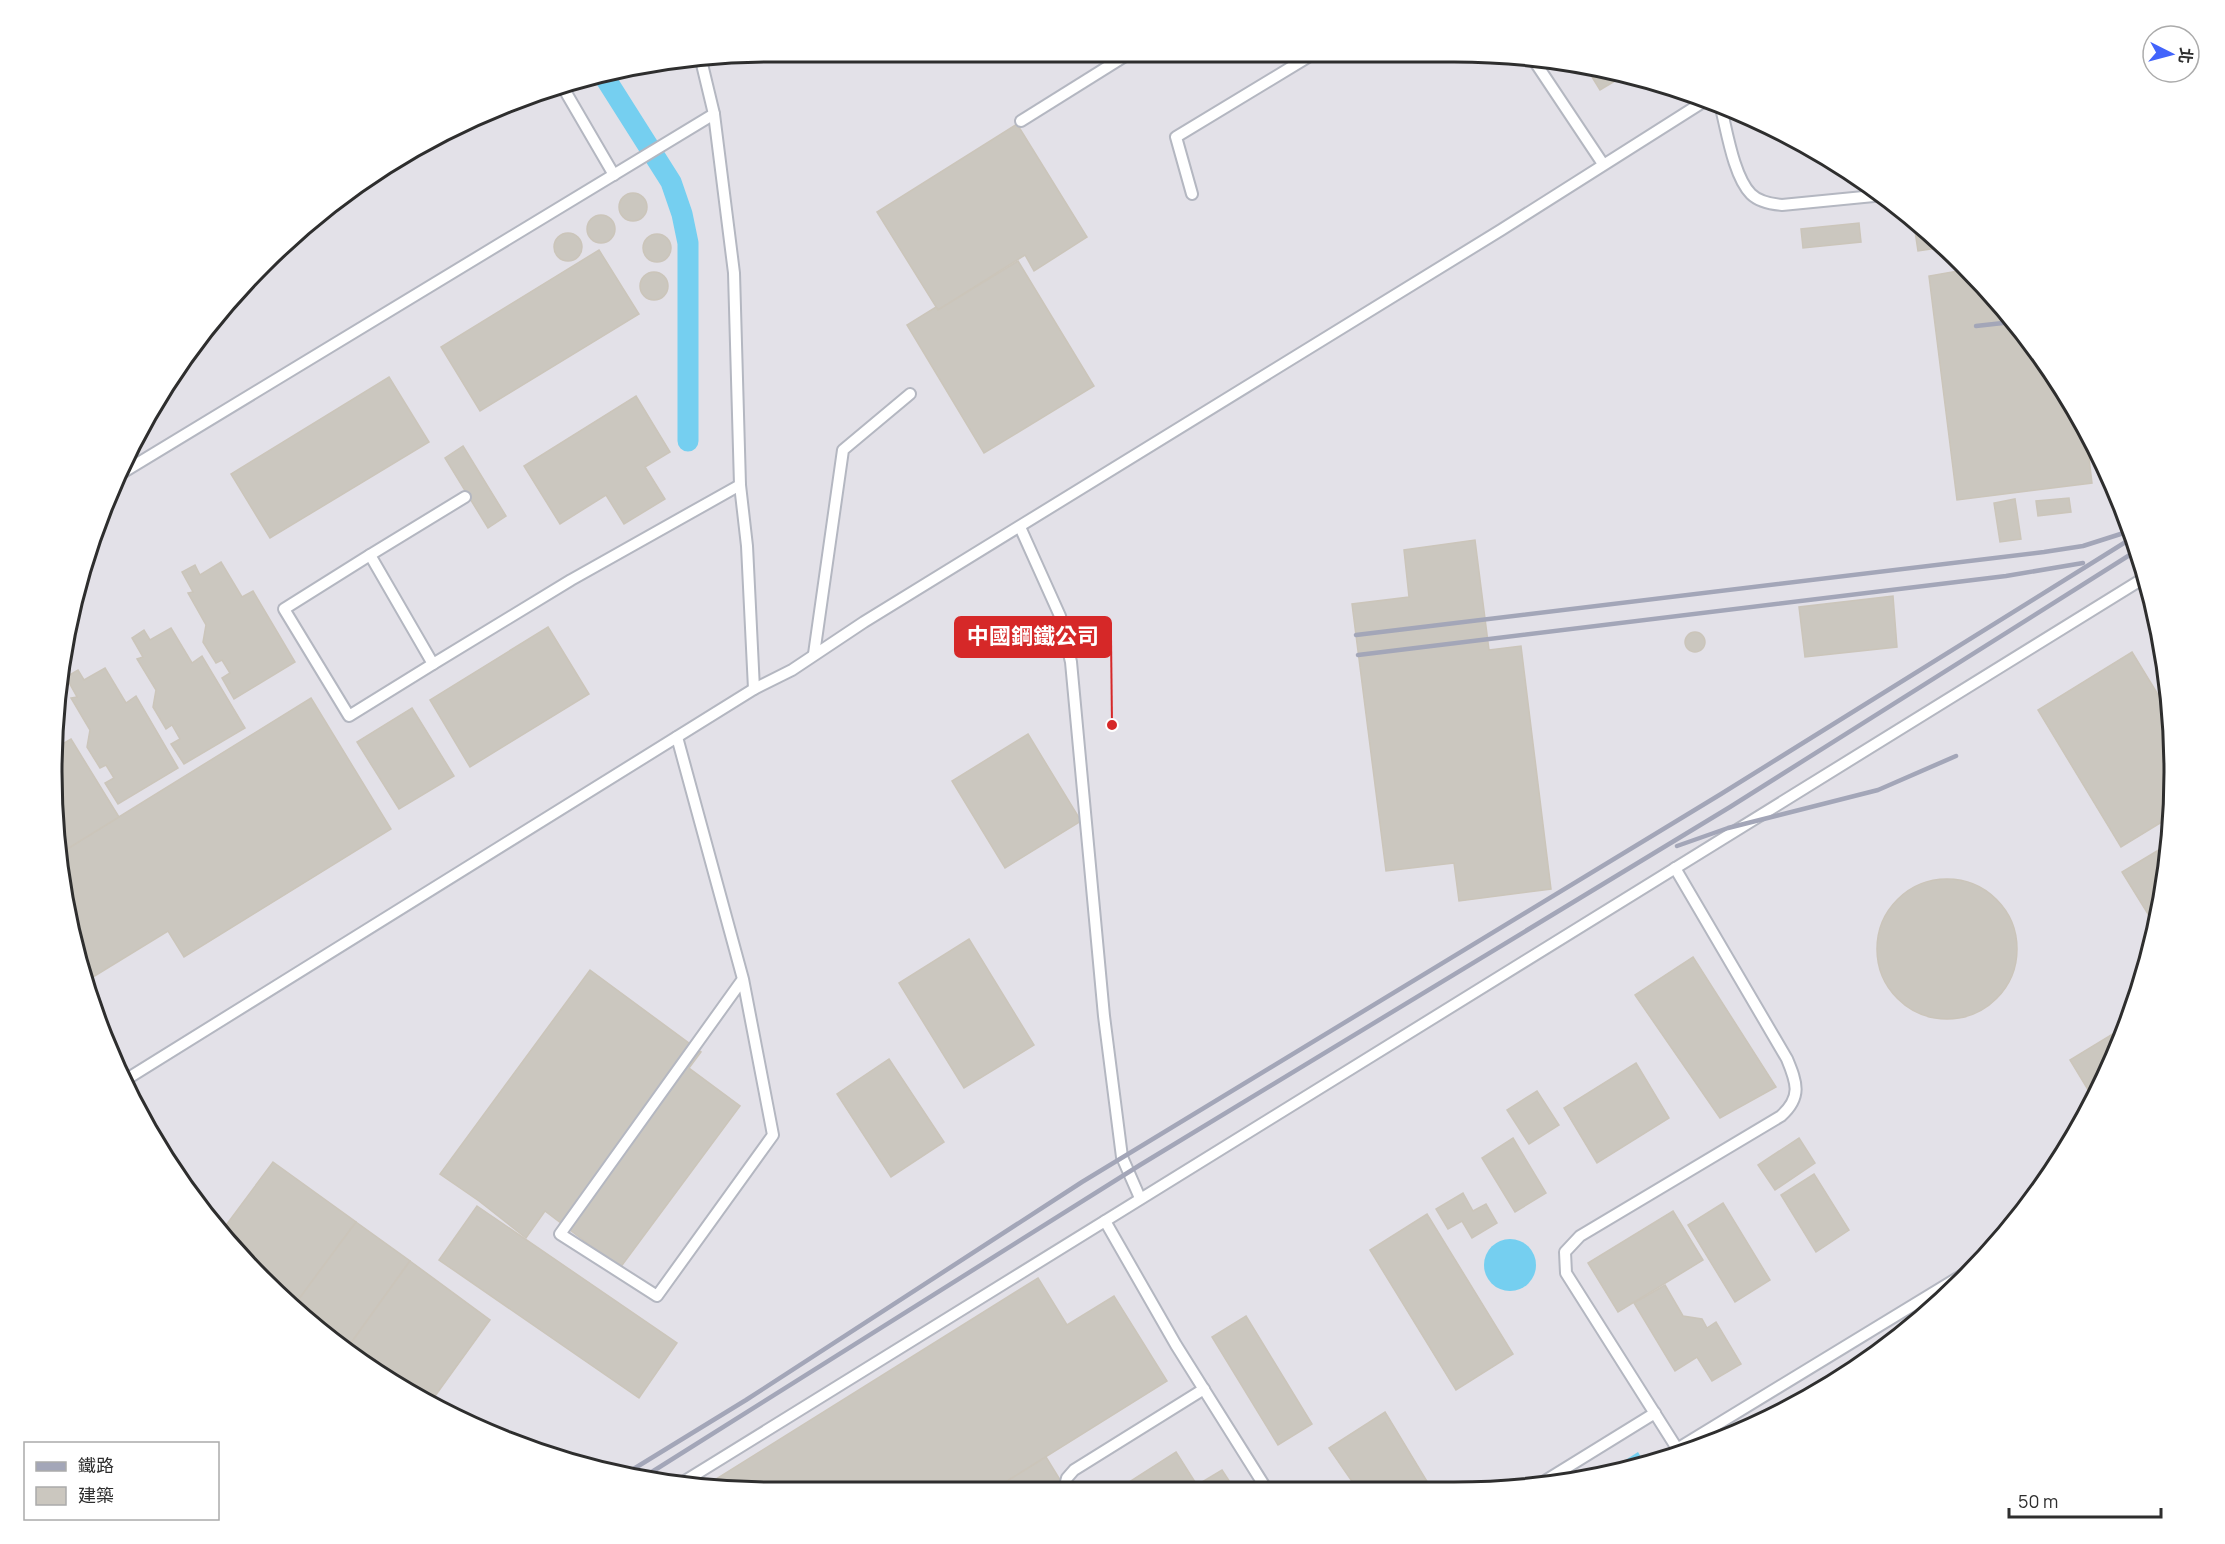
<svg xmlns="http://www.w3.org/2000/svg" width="2225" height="1544" viewBox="0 0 2225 1544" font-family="Manrope,'Noto Sans TC',sans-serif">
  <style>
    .industrial { fill: #e3e1e8 }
    .water { fill: #75cff0 }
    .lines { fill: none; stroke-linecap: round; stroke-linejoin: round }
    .canal { stroke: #75cff0; stroke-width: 21 }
    .building { fill: #cbc7bf; stroke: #cbc5ba; stroke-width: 1.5 }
    .service-casing { stroke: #b4b7c1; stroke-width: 14 }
    .service { stroke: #fff; stroke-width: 10 }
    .rail { stroke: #a3a6b8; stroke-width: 4.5 }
    .rim { fill: none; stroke: #2e2e2e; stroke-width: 3 }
    .leader { fill: none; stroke: #d62828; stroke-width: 2 }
    .callout-dot { fill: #d62828; stroke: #fff; stroke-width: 2 }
    .callout { fill: #d62828; stroke: #d62828; stroke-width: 2 }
    .callout-label { font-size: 22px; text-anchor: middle; font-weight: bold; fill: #fff }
  </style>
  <rect width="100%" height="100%" fill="#efe9e1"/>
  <path class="industrial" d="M772 51H1453L1593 65 1772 126 1892 200 1963 262 2053 372 2119 496 2160 632 2174 772 2160 913 2119 1048 2052 1173 1963 1282 1892 1344 1772 1418 1593 1479 1453 1493H772L631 1479 496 1438 371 1371 262 1282 173 1173 126 1091 65 912 51 772 57 678 106 496 172 372 230 297 372 172 496 106 585 76Z"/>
  <g class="water">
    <circle cx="1510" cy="1265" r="26"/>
    <path d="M1638 1452 1644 1462 1597 1478Z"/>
  </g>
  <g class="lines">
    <path class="canal" d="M602 73 671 182 682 214 688 243V441"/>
  </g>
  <g class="building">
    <path d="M1584 64 1593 65 1625 75 1600 90Z"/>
    <path d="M1017 124 1087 237 1034 271 1025 255 938 310 877 212Z"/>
    <circle cx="633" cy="207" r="14"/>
    <circle cx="601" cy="229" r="14"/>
    <path d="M1913 218 1945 247 1918 251Z"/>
    <path d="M1859 223 1861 242 1803 248 1801 229Z"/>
    <circle cx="568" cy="247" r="14"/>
    <circle cx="657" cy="248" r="14"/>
    <path d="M599 250 639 314 480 411 441 347Z"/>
    <path d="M1018 261 1094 386 984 453 907 325 936 307 938 310Z"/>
    <path d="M1969 269 2053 372 2086 433 2092 483 1957 500 1929 276Z"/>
    <circle cx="654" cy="286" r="14"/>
    <path d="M389 377 429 442 270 538 231 474Z"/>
    <path d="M636 396 670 452 645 467 665 499 624 524 606 495 560 524 524 466Z"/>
    <path d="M463 446 506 516 488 528 445 458Z"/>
    <path d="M2069 498 2071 512 2038 516 2036 501Z"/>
    <path d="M2015 499 2021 539 2000 542 1994 503Z"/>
    <path d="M1475 540 1489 650 1521 646 1551 889 1459 901 1454 863 1386 871 1352 604 1409 597 1404 550Z"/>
    <path d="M221 562 242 597 253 591 295 662 234 699 222 678 230 673 222 660 216 663 203 642 206 625 188 593 193 592 182 572 195 565 200 575Z"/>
    <path d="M1893 596 1897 647 1805 657 1799 607Z"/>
    <path d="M548 627 589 694 470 767 430 700Z"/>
    <path d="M171 628 192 663 202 656 245 728 184 764 171 744 180 739 172 725 166 729 153 707 156 690 137 659 143 657 132 638 144 630 150 640Z"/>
    <circle cx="1695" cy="642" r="10"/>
    <path d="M2132 652 2168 711 2174 772 2170 817 2121 847 2038 710Z"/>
    <path d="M105 668 126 703 136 696 178 768 118 804 105 783 114 778 106 765 100 768 87 747 90 730 71 698 77 697 66 677 78 670 84 680Z"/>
    <path d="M311 698 391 829 184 957 168 931 88 980 65 912 59 854Z"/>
    <path d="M412 708 454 776 399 809 357 742Z"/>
    <path d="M1028 734 1081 821 1005 868 952 781Z"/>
    <path d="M71 739 119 817 59 854 51 772 52 750Z"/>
    <path d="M2167 845 2160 913 2156 927 2122 872Z"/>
    <circle cx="1947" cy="949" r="70"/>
    <path d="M969 939 1034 1045 964 1088 899 983Z"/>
    <path d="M1693 957 1776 1087 1720 1118 1635 995Z"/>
    <path d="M590 970 701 1052 689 1068 740 1106 620 1268 545 1211 526 1238 479 1201 440 1174Z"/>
    <path d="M2126 1026 2119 1048 2093 1098 2070 1060Z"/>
    <path d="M889 1059 944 1142 891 1177 837 1094Z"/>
    <path d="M1636 1063 1669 1118 1597 1163 1564 1108Z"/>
    <path d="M1537 1091 1559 1125 1529 1144 1507 1110Z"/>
    <path d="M1513 1138 1546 1193 1515 1212 1482 1158Z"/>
    <path d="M1799 1138 1815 1163 1775 1190 1758 1165Z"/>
    <path d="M273 1162 356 1222 293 1307 262 1282 221 1232Z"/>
    <path d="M1814 1174 1849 1230 1816 1252 1781 1195Z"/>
    <path d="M1463 1193 1473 1211 1486 1204 1497 1223 1472 1238 1462 1221 1448 1229 1436 1209Z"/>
    <path d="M1723 1203 1770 1280 1735 1302 1688 1225Z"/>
    <path d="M477 1206 677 1343 639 1398 439 1260Z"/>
    <path d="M1673 1211 1703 1260 1618 1312 1588 1263Z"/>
    <path d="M1427 1214 1513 1354 1456 1390 1370 1250Z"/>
    <path d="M356 1222 410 1261 346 1350 293 1307Z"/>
    <path d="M410 1261 490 1320 430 1403 371 1371 346 1350Z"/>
    <path d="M1038 1278 1067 1325 1114 1296 1167 1381 988 1493H772L705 1486Z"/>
    <path d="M1665 1285 1683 1316 1702 1319 1707 1328 1716 1322 1741 1364 1712 1381 1697 1357 1675 1371 1634 1303Z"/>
    <path d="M1246 1316 1312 1424 1278 1445 1212 1337Z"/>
    <path d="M1385 1412 1434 1493H1360L1329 1448Z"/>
    <path d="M1176 1452 1202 1493H1112Z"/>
    <path d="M1046 1457 1062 1483 1046 1493H988Z"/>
    <path d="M1222 1470 1237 1493H1202L1197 1485Z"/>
  </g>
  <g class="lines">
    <defs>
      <g id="service">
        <path d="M1533 59 1603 164"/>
        <path d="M701 60 714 114 734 273 740 485 747 546 754 689"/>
        <path d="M561 84 614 175"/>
        <path d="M1721 108C1727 132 1734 177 1751 194 1759 202 1771 204 1782 205L1884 195"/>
        <path d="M1021 121 1133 51"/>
        <path d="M1192 194 1176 137 1318 51"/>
        <path d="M117 476 714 114"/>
        <path d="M465 497 370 555 433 664 571 580 740 485"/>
        <path d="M1020 527 1060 616 1071 662 1104 1016 1122 1157 1140 1198"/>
        <path d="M370 555 284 609 349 716 433 664"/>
        <path d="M814 654 843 450 910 394"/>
        <path d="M677 737 743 979 773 1135 657 1296 560 1234 743 979"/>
        <path d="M1675 868 1787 1059C1797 1083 1802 1097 1781 1116L1580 1236 1565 1252 1566 1273 1678 1450"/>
        <path d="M122 1082 754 689 792 670 864 622 1501 230 1703 102"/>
        <path d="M1105 1221 1176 1345 1269 1493"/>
        <path d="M1677 1449 1974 1268"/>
        <path d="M680 1484 2144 578"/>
        <path d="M1540 1484 1655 1413"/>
        <path d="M1063 1493 1067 1478 1074 1470 1204 1389"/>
      </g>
    </defs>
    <use href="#service" class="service-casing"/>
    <use href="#service" class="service"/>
    <g class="rail">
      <path d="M1976 326 2012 322"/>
      <path d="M1356 635 2044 552 2083 546 2130 531"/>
      <path d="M1358 655 2006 576 2083 563"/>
      <path d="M1677 846 1728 828 1878 790 1956 756"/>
      <path d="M622 1476 746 1400 1082 1182 1721 794 2132 538"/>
      <path d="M639 1480 1140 1165 1730 807 2136 551"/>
    </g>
  </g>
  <path d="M0 0H2225V1544H0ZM772 62H1454A710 710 0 0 1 2164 772V772A710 710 0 0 1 1454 1482H772A710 710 0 0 1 62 772V772A710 710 0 0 1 772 62Z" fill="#fff" fill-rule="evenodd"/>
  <path class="rim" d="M772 62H1454A710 710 0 0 1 2164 772V772A710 710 0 0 1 1454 1482H772A710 710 0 0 1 62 772V772A710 710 0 0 1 772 62Z"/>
  <path class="leader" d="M1112 725L1111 637"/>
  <circle class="callout-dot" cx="1112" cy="725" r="6"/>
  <rect class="callout" x="955" y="617" width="156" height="40" rx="6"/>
  <g class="callout-label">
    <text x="1033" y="644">中國鋼鐵公司</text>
  </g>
  <rect x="24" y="1442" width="195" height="78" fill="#ffffff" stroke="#ababab" stroke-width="1.5"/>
  <rect x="36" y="1462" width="30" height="9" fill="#a3a6b8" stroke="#ababab" stroke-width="1.5"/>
  <text x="78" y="1472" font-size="18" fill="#2e2e2e">鐵路</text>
  <rect x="36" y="1487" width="30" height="18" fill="#cbc7bf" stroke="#ababab" stroke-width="1.5"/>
  <text x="78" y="1502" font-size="18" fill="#2e2e2e">建築</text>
  <g transform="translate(2171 54) rotate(96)"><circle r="28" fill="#ffffff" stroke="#ababab" stroke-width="1.5"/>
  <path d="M0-4.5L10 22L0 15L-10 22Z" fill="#4264fb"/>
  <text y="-9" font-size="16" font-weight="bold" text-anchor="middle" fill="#2e2e2e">北</text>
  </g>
  <path d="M2009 1508v9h152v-9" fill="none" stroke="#2e2e2e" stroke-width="3"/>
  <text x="2018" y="1508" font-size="18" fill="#2e2e2e" stroke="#ffffff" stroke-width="4.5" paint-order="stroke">50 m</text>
</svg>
